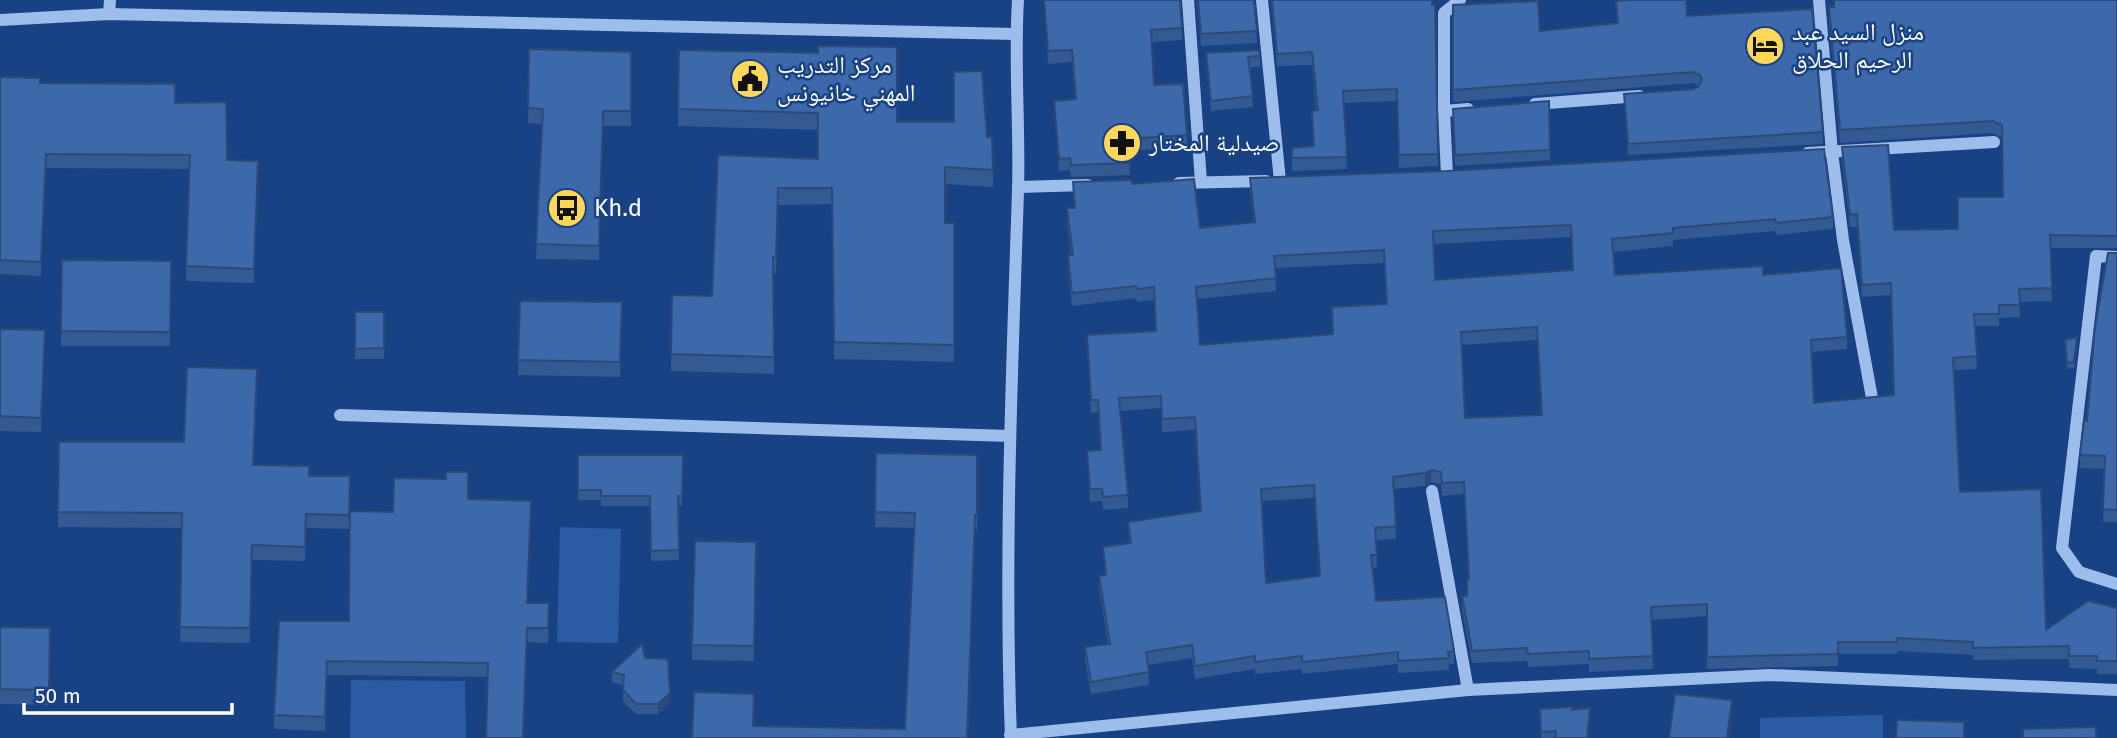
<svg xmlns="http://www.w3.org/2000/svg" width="2117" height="738" viewBox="0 0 2117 738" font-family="'Fira Sans','Noto Naskh Arabic',sans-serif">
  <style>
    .green { fill: #2b5ba3 }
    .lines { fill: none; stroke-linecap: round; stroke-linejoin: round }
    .minor { stroke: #9dbdec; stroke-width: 12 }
    .wall { fill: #345a93; fill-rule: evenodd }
    .shaded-wall { fill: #2b4a78 }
    .building { fill: #3d69ab; stroke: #2b4a78; stroke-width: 2; fill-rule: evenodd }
    .labels { text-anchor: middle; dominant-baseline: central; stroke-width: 5; stroke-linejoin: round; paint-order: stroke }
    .poi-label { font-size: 24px; fill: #fff; stroke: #184283; text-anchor: start }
  </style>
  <rect width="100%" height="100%" fill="#184283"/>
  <g class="green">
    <path d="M560 527 621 529 618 643 557 642Z"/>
    <path d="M351 680 465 681 466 738H350Z"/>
    <path d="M1883 715V738H1760V718Z"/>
  </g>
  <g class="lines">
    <g class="minor">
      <path d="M1188 0 1201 182"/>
      <path d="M1262 0 1280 181"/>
      <path d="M1819 0 1832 152 1843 240 1872 398"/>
      <path d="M109 14 110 0"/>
      <path d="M0 20 109 14 1016 34"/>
      <path d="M1535 104 1639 96"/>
      <path d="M1444 111 1468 109"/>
      <path d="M1808 153 1994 142"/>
      <path d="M1447 175 1444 111V13L1460 0"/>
      <path d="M1179 183 1266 181"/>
      <path d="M1018 187 1088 185"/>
      <path d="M2117 257 2096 256 2062 548 2079 572 2117 584"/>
      <path d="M340 415 1010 436"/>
      <path d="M1432 491 1468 690"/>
      <path d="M1010 735 1468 690 1770 675 2117 690"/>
      <path d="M1011 738C1004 556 1012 373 1018 191 1020 127 1014 64 1018 0"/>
    </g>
  </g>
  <g class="wall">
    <path d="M1044 0H1180L1182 40 1152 42 1154 85 1187 135V147L1129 151 1130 175 1071 177 1070 170 1059 171 1054 101 1075 99 1072 62 1048 64Z"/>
    <path d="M1197 0H1254L1257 43 1201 46Z"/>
    <path d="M1271 0H1432V5H1435L1438 166 1399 168 1397 101 1344 103 1347 169 1292 171V148L1314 146 1312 111 1316 110 1312 65 1277 66Z"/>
    <path d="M1833 0H2117V248H2050L2052 301 2019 302 2020 317 1999 318V326H1975L1977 369 1954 370 1960 492 2046 630 2117 608V674H2097V669L2069 668V659L1973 660V655L1897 651V654H1838V666L1707 669V616L1652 620 1653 669 1589 672V664L1528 667 1527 661 1472 663 1462 609V596H1467L1469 579 1464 494 1442 496 1441 484 1431 482 1425 486 1394 489 1396 539 1376 540 1377 567 1372 568 1376 601 1454 651V664H1449V670L1398 673V664L1302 674V669L1255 674V669L1195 679 1192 658 1148 665 1149 685 1091 694 1085 660V647L1108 644 1099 588V576L1105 575 1103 547 1129 543 1128 522 1200 511 1195 430 1162 432 1161 408 1120 411 1128 495V508L1103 510 1102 501 1090 502 1087 451 1100 450 1098 412 1091 413 1087 335 1156 331 1154 300 1137 302 1136 298 1072 306 1068 268V255H1071L1067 221V208H1074L1073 182 1132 184 1200 228 1254 223 1250 190V178L1833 217V229L1776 235 1775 231 1673 240V246L1613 252 1615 275H1763L1847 337V349L1811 352 1814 403 1893 395 1891 295 1862 297 1857 227H1850L1842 160V147L1894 230 1958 229 2003 197 2002 138 1993 133 1840 143 1829 20V7H1834ZM1571 237 1572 270 1435 280 1433 244ZM1384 263 1386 304 1332 307 1333 334 1200 345 1197 299 1276 291 1275 268ZM1537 340 1541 415 1465 418 1461 345ZM1314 498 1319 576 1266 583 1261 501Z"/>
    <path d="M1616 1 1687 16 1823 132V144L1628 155 1624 94 1694 89 1698 87 1699 86 1693 83 1453 102V5L1540 31 1617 23Z"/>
    <path d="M529 49 631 52V126H603L599 260 536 259 542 124 528 123Z"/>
    <path d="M679 50 897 122 987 137 993 170V187L945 184V223H954V362L834 359 832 204 778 205 776 274 773 273 774 374 671 371 672 295 712 296 718 155 818 159V130L678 126Z"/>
    <path d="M1206 53 1260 56V67H1250L1253 107 1211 111 1206 63Z"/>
    <path d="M0 77 175 103 227 160 258 161 254 283 186 281 190 169 46 168 41 276 0 274Z"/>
    <path d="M1549 101 1550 160 1455 166 1453 119Z"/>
    <path d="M2117 253V522H2103L2105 469 2080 468V455Z"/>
    <path d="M62 260 171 261 170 346H61Z"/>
    <path d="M520 301 622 302 620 377 518 375Z"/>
    <rect x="355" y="312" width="29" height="47"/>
    <path d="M0 329 45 345 41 432 0 431Z"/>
    <path d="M2065 340 2077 343 2074 368 2067 369Z"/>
    <path d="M257 383 254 465 309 476H350L349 529 306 528 305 561 252 560 250 643 180 642 182 528 58 527 59 442H184Z"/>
    <path d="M876 453 977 455V530H975L968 738H692L754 726 905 729 914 528 875 527Z"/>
    <path d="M578 455H683L682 506H679V560L651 561 650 506H601V500H578Z"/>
    <path d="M468 499 528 603H549L548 643 527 642 488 677 327 675 325 731 274 729V715L349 621Z"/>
    <path d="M756 542 754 661 692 660V645Z"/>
    <path d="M0 627 50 628 49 705 0 704Z"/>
    <path d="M645 658 670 704 658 714H636L623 701V685L612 682V672Z"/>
    <path d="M1540 709 1572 710 1590 716 1588 738H1541Z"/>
  </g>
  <g class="shaded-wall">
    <path d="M46 154V168L41 276V262Z"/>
    <path d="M1431 470V482L1425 486V473Z"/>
    <path d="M670 693V704L658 714V704Z"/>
    <path d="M1732 700V714L1729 738H1727Z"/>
  </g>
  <g class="building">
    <path d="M1044 0H1180L1182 28 1151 30 1154 85 1183 84 1187 135 1128 139 1130 163 1071 165 1070 158 1059 159 1054 101 1076 99 1072 50 1048 51Z"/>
    <path d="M1198 0H1254L1257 31 1201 34Z"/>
    <path d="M1272 0H1432V5H1435L1438 154 1399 155 1397 89 1343 91 1347 157 1292 158V148L1314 146 1312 111 1318 110 1312 52 1277 54Z"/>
    <path d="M1629 0H1686L1687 16 1812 9 1823 132 1628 144 1624 94 1694 89 1698 87 1702 80 1700 75 1693 72 1453 90V5L1538 1 1540 31 1618 23 1616 1Z"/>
    <path d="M1834 0H2117V236L2050 235 2052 288 2019 289 2020 305H1999V314H1974L1977 356 1953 358 1960 492 2041 489 2046 630 2088 601 2117 608V661H2097V656H2069V646L1973 648V642L1897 638V642H1838V654L1707 657V604L1651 607 1653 656 1589 659V651L1528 654 1527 648 1472 651 1462 596H1467V579H1469L1464 482 1442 483 1441 472 1431 470 1425 473 1393 477 1396 526 1375 528 1377 555H1371L1376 601 1445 597 1454 651 1448 652 1449 658 1398 661V652L1302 662V656L1255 662V656L1195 666 1192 645 1146 652 1149 672 1091 682 1085 647 1110 644 1099 576 1106 575 1103 547 1131 543 1128 522 1201 511 1195 417 1162 419 1161 396 1119 398 1128 495 1103 497 1102 489H1090L1087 451 1101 450 1098 400H1091L1087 335 1156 331 1154 287 1137 289 1136 286 1072 293 1068 255H1073L1067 208H1075L1073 182 1132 180V184L1194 179 1200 228 1255 222 1250 178 1447 171 1824 149 1833 217 1776 223 1775 219 1673 228V233L1612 239 1615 275 1763 266V275L1841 268 1847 337 1811 340 1814 403 1894 395 1891 283 1862 285 1857 214 1850 215 1842 147 1888 145 1894 230 1958 229V197H2003L2002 125 1993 121 1840 130 1829 7H1834ZM1571 225 1573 270 1435 280 1433 231ZM1384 250 1387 304 1332 307 1333 334 1200 345 1196 287 1276 278 1274 256ZM1537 327 1542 415 1465 418 1461 332ZM1314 485 1320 576 1266 583 1261 489Z"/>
    <path d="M818 46 897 47V122H954V72L982 71 987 137H992L993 170 945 167V223H954V345L834 342 832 188H778L776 257H773L774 357 671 354 672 295 712 296 718 155 818 159V113L678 109 679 50 818 53Z"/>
    <path d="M529 49 631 52V111H603L599 246 536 244 543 109 528 108Z"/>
    <path d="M1259 50 1260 56 1248 57 1253 96 1211 101 1206 53Z"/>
    <path d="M0 77 40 78V83L175 84V103L226 102 227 160 258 161 254 269 186 266 190 155 46 154 41 262 0 260Z"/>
    <path d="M1549 101 1550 150 1455 155 1453 109Z"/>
    <path d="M2108 253H2117V510L2103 509 2105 456 2080 455 2084 421H2087L2095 327Z"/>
    <path d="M62 260 171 261 170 332 61 331Z"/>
    <path d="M520 301 622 302 620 362 518 360Z"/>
    <path d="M355 312H384V348L355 349Z"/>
    <path d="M0 329 45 330 41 418 0 416Z"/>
    <path d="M2077 337 2074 362 2067 363 2065 340Z"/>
    <path d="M187 367 257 369 253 465 309 466V476H350L349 515 306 514 305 547 252 545 250 628 180 627 182 513 58 512 59 442H184Z"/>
    <path d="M876 453 977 455V515H975L967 738H692L694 692 754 694 753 726 905 729 915 513 875 512Z"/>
    <path d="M578 455H683L682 496H678L679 550 651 551 650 496H601V490H578Z"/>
    <path d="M446 472H468V499L531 501 527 603H549L548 628H527L523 738H486L488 663 327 661 325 717 274 715 279 621H349L350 511 393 512 394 478 446 479Z"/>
    <path d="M695 541 756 542 754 646 692 645Z"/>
    <path d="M0 627 50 628 49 690 0 689Z"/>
    <path d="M642 644 645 658 668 659 670 693 658 704H636L623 690 624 675 612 672Z"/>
    <path d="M1675 694 1732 700 1727 738H1669Z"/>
    <path d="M1572 707V710L1590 708 1587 738H1555L1556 731 1541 732 1540 709Z"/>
    <path d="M1897 720 1964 722V738H1896Z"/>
    <path d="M2096 727V738H2023V729Z"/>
  </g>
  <defs>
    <symbol id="hotel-disc" viewBox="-11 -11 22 22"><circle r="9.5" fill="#ffd758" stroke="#184283"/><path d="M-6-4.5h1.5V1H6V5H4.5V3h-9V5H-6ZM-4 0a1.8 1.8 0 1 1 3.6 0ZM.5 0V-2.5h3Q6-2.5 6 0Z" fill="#111"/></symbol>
    <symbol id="civic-disc" viewBox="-11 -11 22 22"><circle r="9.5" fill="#ffd758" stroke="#184283"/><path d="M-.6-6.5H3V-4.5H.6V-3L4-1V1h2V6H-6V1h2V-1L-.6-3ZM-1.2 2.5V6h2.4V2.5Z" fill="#111"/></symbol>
    <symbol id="pharmacy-disc" viewBox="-11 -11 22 22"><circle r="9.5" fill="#ffd758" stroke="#184283"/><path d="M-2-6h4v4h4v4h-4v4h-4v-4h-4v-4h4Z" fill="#111"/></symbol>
    <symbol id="bus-disc" viewBox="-11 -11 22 22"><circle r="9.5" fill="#ffd758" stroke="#184283"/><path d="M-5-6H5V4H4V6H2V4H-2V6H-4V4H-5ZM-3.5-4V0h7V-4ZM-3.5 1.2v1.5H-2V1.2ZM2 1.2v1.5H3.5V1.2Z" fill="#111"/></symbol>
  </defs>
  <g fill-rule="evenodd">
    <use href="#hotel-disc" x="1743" y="24" width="44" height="44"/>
    <use href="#civic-disc" x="728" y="57" width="44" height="44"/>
    <use href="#pharmacy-disc" x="1100" y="121" width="44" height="44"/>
    <use href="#bus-disc" x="545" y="186" width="44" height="44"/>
  </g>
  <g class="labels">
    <g class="poi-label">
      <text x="1792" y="32">منزل السيد عبد<tspan x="1792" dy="28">الرحيم الحلاق</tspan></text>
      <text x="777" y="65">مركز التدريب<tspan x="777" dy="28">المهني خانيونس</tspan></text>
      <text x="1149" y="143">صيدلية المختار</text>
      <text x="594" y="208">Kh.d</text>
    </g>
  </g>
  <path d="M24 703v10h208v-10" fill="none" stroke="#ffffff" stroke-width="3.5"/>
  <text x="35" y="703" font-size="21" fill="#ffffff" stroke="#184283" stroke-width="5" paint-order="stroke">50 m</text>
</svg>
